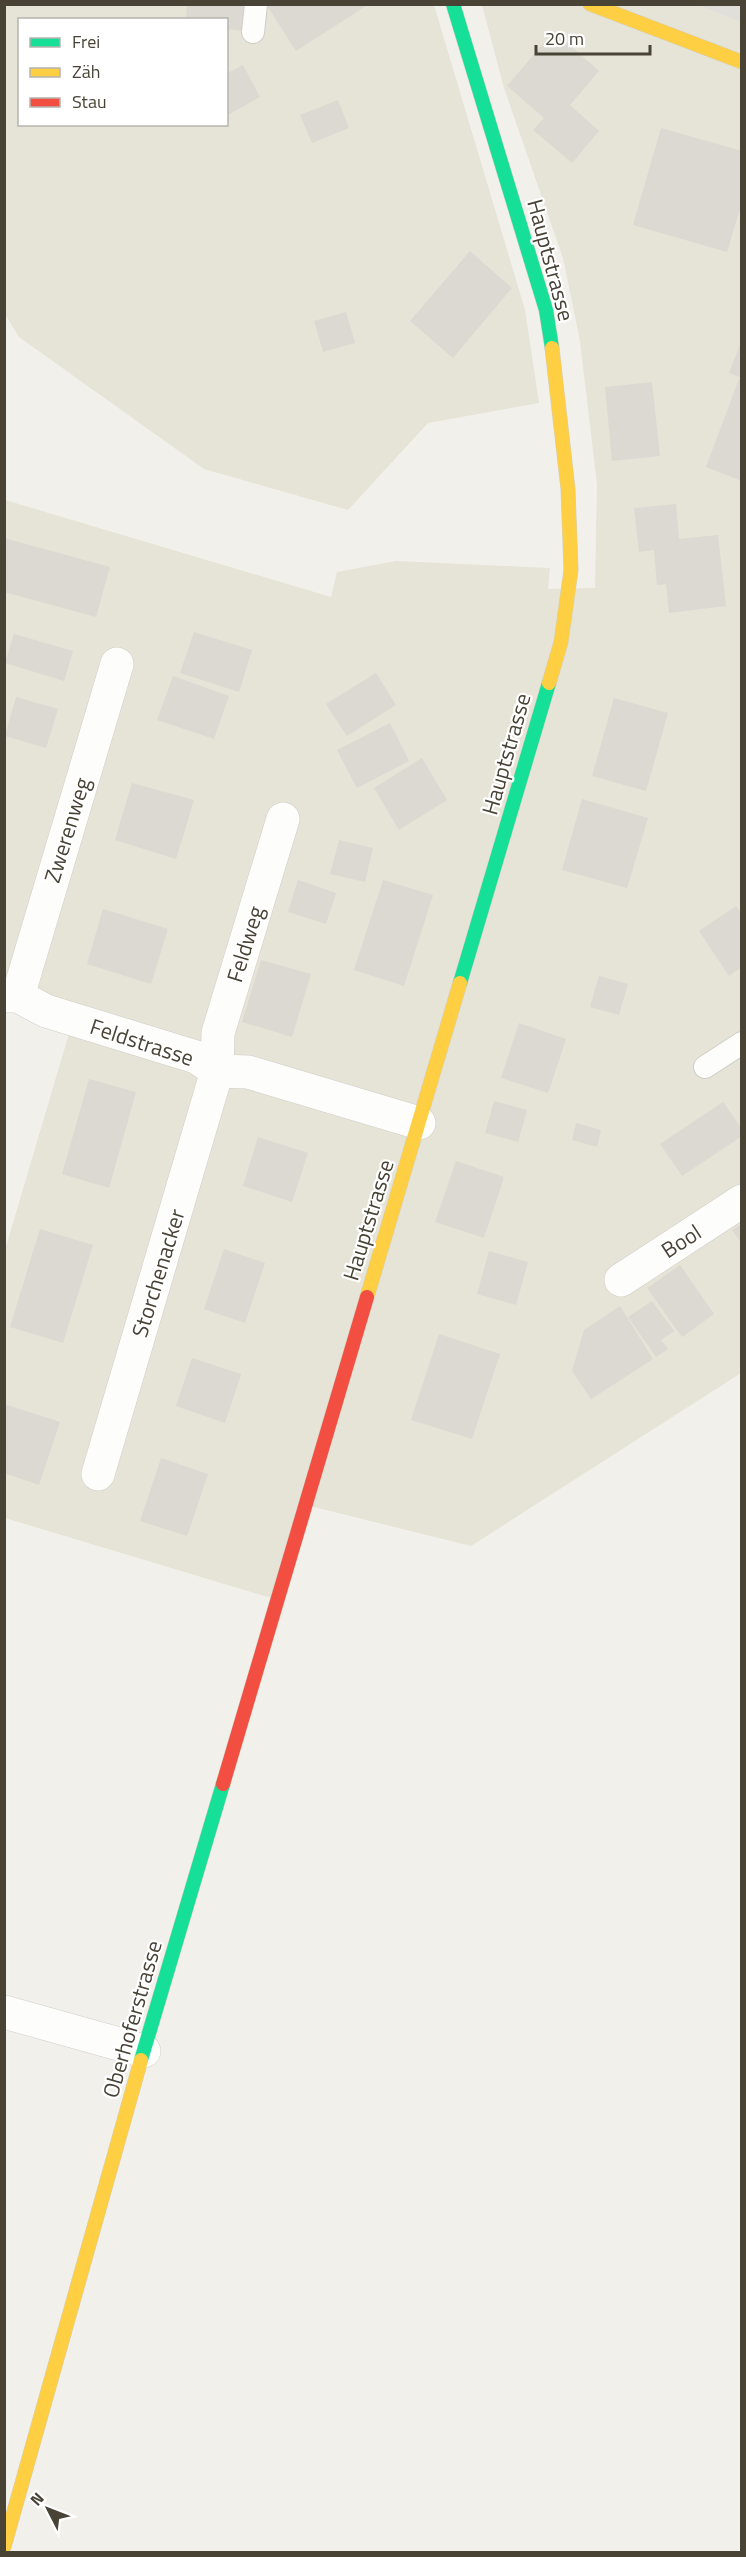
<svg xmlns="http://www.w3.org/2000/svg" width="746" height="2557" viewBox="0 0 746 2557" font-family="'Titillium Web',sans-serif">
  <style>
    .residential { fill: #e6e3d7; fill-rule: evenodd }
    .parking { fill: #e1dfda }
    .building { fill: #dcd9d2 }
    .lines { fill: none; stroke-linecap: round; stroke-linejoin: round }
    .lane-casing { stroke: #d0cec7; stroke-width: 24 }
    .street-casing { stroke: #d0cec7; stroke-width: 34 }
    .fast-casing { stroke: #d2cfc0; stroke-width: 15 }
    .slow-casing { stroke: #d2cfc0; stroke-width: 15 }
    .jam-casing { stroke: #d2cfc0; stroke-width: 15 }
    .lane { stroke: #fdfdfc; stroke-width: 22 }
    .street { stroke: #fdfdfc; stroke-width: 33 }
    .fast { stroke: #16e098; stroke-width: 14 }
    .slow { stroke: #ffcf43; stroke-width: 14 }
    .jam { stroke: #f24e42; stroke-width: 14 }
    .labels { text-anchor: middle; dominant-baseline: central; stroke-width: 4.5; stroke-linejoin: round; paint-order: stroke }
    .street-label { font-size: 22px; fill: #484335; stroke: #fff }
  </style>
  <rect width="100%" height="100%" fill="#f2f0ea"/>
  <g class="residential">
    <path d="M5 5H434L525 310 539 403 428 423 348 510 204 469 19 337 5 314ZM20 20H226V124H20Z"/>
    <path d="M482 5H741V1373L471 1546 306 1505 278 1600 5 1518V1250L73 1020 5 996V500L331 597 337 572 396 561 550 568 548 589 595 588 597 484 580 341 563 258 504 88Z"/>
  </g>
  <path class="parking" d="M698 5H741V22Z"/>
  <g class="building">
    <path d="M187 4H245L243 31 226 29V20H186Z"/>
    <path d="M266 4H369L296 51Z"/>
    <path d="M554 31 599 71 570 105 599 131 572 163 533 130 544 118 507 86Z"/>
    <path d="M243 65 260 97 226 116V74Z"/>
    <path d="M338 100 349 128 312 143 300 115Z"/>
    <path d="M661 128 742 151V202L727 252 633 225Z"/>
    <path d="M470 251 512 288 453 358 410 321Z"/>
    <path d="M346 312 355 343 323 352 314 321Z"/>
    <path d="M740 345 742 346V378L729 373Z"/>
    <path d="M739 379 742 380V481L706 467Z"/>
    <path d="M652 382 660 456 612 461 605 387Z"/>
    <path d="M676 504 679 539 718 535 726 606 669 613 666 584 657 585 654 550 639 552 634 508Z"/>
    <path d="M4 538 110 567 96 617 4 592Z"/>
    <path d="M194 632 252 650 239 692 180 673Z"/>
    <path d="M14 634 73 651 64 681 5 663Z"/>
    <path d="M376 673 396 705 347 736 326 704Z"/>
    <path d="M173 676 229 696 214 739 157 720Z"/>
    <path d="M16 697 58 709 46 748 5 736Z"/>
    <path d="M614 698 668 713 646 791 592 776Z"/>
    <path d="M390 723 409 761 357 788 337 750Z"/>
    <path d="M422 758 447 800 399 830 374 788Z"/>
    <path d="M132 783 194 800 176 859 115 840Z"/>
    <path d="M582 799 648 818 627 888 562 870Z"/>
    <path d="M339 840 373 848 365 882 330 874Z"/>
    <path d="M298 880 336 893 326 924 288 912Z"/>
    <path d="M383 880 433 895 404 986 354 970Z"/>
    <path d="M736 906 742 914V967L729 976 699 931Z"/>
    <path d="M103 909 168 929 151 984 87 964Z"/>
    <path d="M261 960 311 974 292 1037 242 1022Z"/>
    <path d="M599 976 628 984 619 1015 590 1007Z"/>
    <path d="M519 1023 566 1039 548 1093 501 1078Z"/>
    <path d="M89 1079 136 1092 109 1188 62 1174Z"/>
    <path d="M494 1101 527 1110 518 1142 485 1133Z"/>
    <path d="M723 1102 742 1129V1136L682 1176 660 1144Z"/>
    <path d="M576 1123 601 1130 597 1147 572 1140Z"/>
    <path d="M258 1137 308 1153 292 1202 243 1186Z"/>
    <path d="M456 1161 504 1177 484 1238 435 1222Z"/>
    <path d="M742 1224V1244L732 1230Z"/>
    <path d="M40 1229 93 1245 63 1343 10 1327Z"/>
    <path d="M224 1249 265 1263 245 1323 204 1309Z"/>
    <path d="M489 1251 528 1262 516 1305 477 1294Z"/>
    <path d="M680 1265 714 1314 682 1337 647 1288Z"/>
    <path d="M652 1301 674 1331 661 1340 668 1349 656 1357 628 1317Z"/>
    <path d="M620 1306 653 1359 591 1399 572 1371 584 1330Z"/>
    <path d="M439 1334 500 1354 472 1439 411 1420Z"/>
    <path d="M192 1358 241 1374 225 1423 176 1406Z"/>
    <path d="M4 1404 60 1422 39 1485 4 1473Z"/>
    <path d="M161 1458 208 1474 187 1536 140 1521Z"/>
  </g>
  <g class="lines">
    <defs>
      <g id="lane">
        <path d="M253 32 256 4"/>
        <path d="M705 1067 742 1043"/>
      </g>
      <g id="street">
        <path d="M4 996H18L46 1011 196 1057 217 1071 248 1072 419 1123"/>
        <path d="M18 996 117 664"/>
        <path d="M621 1280 742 1201"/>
        <path d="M98 1474 217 1071 218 1033 283 819"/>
        <path d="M4 2012 144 2051"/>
      </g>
      <g id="fast">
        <path d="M453 4 546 310 552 348"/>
        <path d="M460 983 549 683"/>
        <path d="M141 2060 223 1784"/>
      </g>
      <g id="slow">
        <path d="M590 4 742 62"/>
        <path d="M549 683 561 642 571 570 568 489 552 348"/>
        <path d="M367 1297 460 983"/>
        <path d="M4 2547 141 2060"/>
      </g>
      <path id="jam" d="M223 1784 367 1297"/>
    </defs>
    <use href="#lane" class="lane-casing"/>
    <use href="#street" class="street-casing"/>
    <use href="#fast" class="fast-casing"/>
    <use href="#slow" class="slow-casing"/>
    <use href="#jam" class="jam-casing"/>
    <use href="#lane" class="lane"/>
    <use href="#street" class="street"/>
    <use href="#fast" class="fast"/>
    <use href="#slow" class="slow"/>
    <use href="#jam" class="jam"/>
  </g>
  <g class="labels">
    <g class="street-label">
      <text transform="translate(551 260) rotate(75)">Hauptstrasse</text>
      <text transform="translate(506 754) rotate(-74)">Hauptstrasse</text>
      <text transform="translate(67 830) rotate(-73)">Zwerenweg</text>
      <text transform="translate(245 944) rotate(-73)">Feldweg</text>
      <text transform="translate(142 1042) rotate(18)">Feldstrasse</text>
      <text transform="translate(368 1220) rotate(-73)">Hauptstrasse</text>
      <text transform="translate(681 1241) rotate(-33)">Bool</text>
      <text transform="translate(158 1273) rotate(-73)">Storchenacker</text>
      <text transform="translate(132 2019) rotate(-74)">Oberhoferstrasse</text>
    </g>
  </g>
  <rect width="746" height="2557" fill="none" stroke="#484335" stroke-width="12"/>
  <rect x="18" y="18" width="210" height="108" fill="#ffffff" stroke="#b6b4ae" stroke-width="1.5"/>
  <rect x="30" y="38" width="30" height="9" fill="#16e098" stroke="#b6b4ae" stroke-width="1.5"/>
  <text x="72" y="48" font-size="18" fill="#484335">Frei</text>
  <rect x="30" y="68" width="30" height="9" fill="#ffcf43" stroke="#b6b4ae" stroke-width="1.5"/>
  <text x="72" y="78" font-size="18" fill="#484335">Zäh</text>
  <rect x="30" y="98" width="30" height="9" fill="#f24e42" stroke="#b6b4ae" stroke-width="1.5"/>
  <text x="72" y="108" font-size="18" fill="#484335">Stau</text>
  <g transform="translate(48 2509) rotate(312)" stroke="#ffffff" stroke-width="4.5" paint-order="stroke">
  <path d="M0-4.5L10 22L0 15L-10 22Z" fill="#484335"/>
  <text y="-9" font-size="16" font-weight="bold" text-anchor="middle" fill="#484335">N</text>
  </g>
  <path d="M536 45v9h114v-9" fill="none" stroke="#484335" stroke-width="3"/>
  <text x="545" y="45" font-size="18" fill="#484335" stroke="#ffffff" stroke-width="4.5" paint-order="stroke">20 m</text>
</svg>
